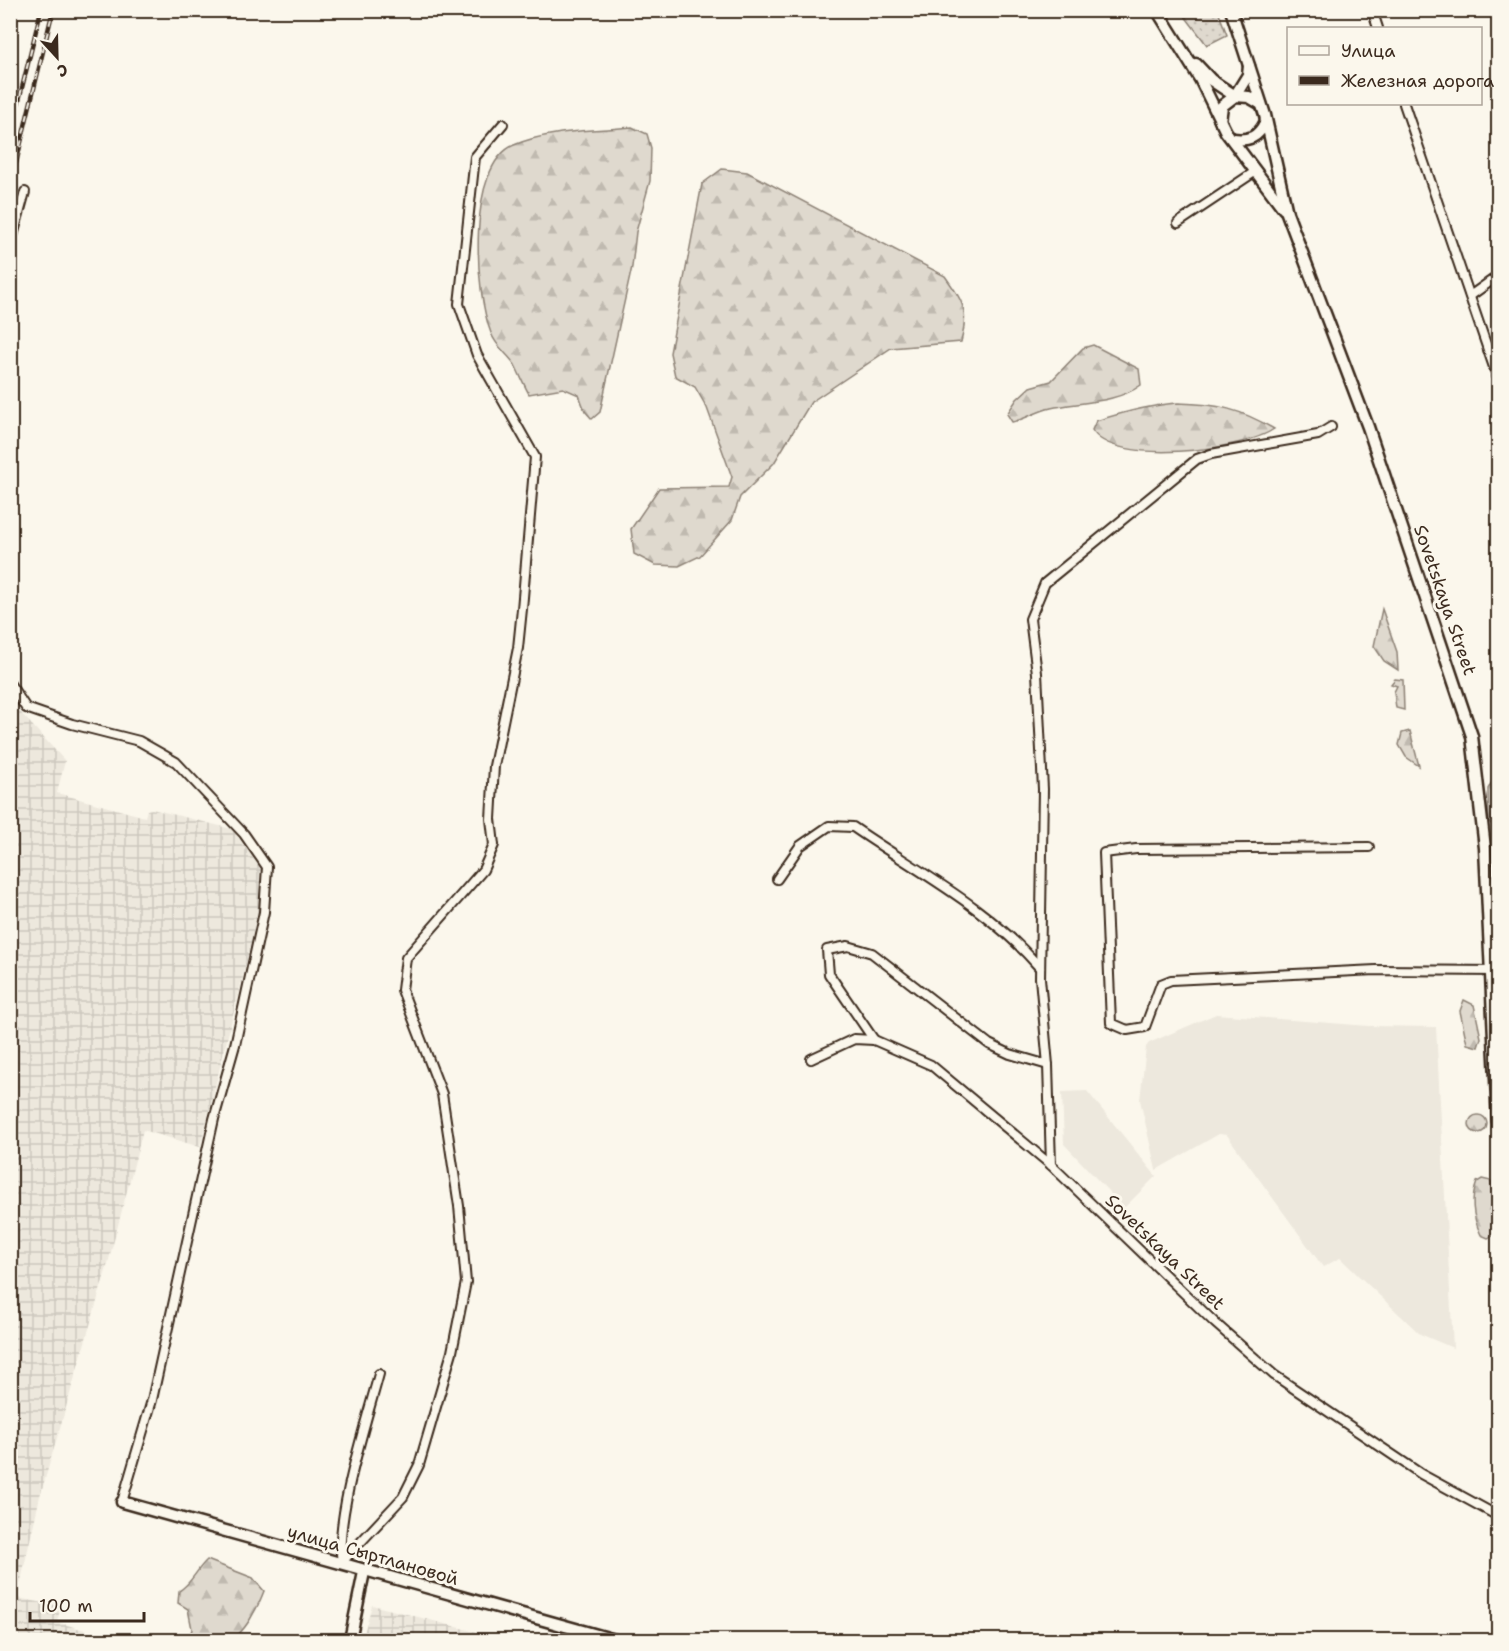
<svg xmlns="http://www.w3.org/2000/svg" width="1509" height="1651" viewBox="0 0 1509 1651" font-family="'Shantell Sans',sans-serif">
  <style>
    .built { fill: #ede8dd }
    .industrial { fill: url(#industrial-grid) }
    .grass { fill: url(#grass-dots); stroke: #8d8276; stroke-width: 1.5 }
    .forest { fill: url(#forest-firs); stroke: #8d8276; stroke-width: 1.5 }
    .lines { fill: none; stroke-linecap: round; stroke-linejoin: round }
    .street-casing { stroke: #3b2a1e; stroke-width: 12 }
    .secondary-casing { stroke: #3b2a1e; stroke-width: 15 }
    .street { stroke: #fbf7ec; stroke-width: 8 }
    .secondary { stroke: #fbf7ec; stroke-width: 10 }
    .rail-casing { stroke: #3b2a1e; stroke-width: 4.5 }
    .rail { stroke: #fbf7ec; stroke-width: 2; stroke-dasharray: 7; stroke-linecap: butt }
    .labels { text-anchor: middle; dominant-baseline: central; stroke-width: 6; stroke-linejoin: round; paint-order: stroke }
    .street-label { font-size: 18px; fill: #3b2a1e; stroke: #fbf7ec }
  </style>
  <defs>
    <pattern id="industrial-grid" width="8" height="8" patternUnits="userSpaceOnUse" patternTransform="scale(1.5)"><rect width="8" height="8" fill="#ede8dd"/><path d="M0 4h8M4 0v8" fill="none" stroke="#ccc7bd"/></pattern>
    <pattern id="grass-dots" width="8" height="8" patternUnits="userSpaceOnUse" patternTransform="scale(1.5)"><rect width="8" height="8" fill="#dfd9ce"/><path d="M2 2h.1M6 6h.1" fill="none" stroke="#c0bab0" stroke-width="1.8" stroke-linecap="round"/></pattern>
    <pattern id="forest-firs" width="22" height="20" patternUnits="userSpaceOnUse" patternTransform="scale(1.5)"><rect width="22" height="20" fill="#dfd9ce"/><path d="M5 1l3.5 6h-7zM16 11l3.5 6h-7z" fill="#c0bab0"/></pattern>
  </defs>
  <rect width="100%" height="100%" fill="#fbf7ec"/>
  <filter id="ink" filterUnits="userSpaceOnUse"><feTurbulence type="fractalNoise" baseFrequency=".0167" numOctaves="2"/><feDisplacementMap in="SourceGraphic" scale="12" xChannelSelector="R" yChannelSelector="G"/><feConvolveMatrix kernelMatrix="1 2 1 2 8 2 1 2 1" color-interpolation-filters="sRGB"/></filter>
  <g filter="url(#ink)">
    <g class="built">
      <path d="M1216 1014 1369 1026 1436 1027 1453 1348 1420 1334 1340 1258 1323 1267 1227 1135 1219 1134 1156 1170 1140 1100 1146 1047 1149 1043Z"/>
      <path d="M1087 1091 1156 1176 1124 1208 1064 1144 1062 1092Z"/>
    </g>
    <g class="industrial">
      <path d="M10 701 65 761 57 793 145 817 147 810 152 809 232 829 261 869 259 912 200 1147 143 1130 107 1267 40 1496 17 1598 61 1606 57 1622 118 1640H11Z"/>
      <path d="M372 1605 503 1639V1640H362Z"/>
    </g>
    <path class="grass" d="M1181 11H1218L1227 35 1207 45Z"/>
    <g class="forest">
      <path d="M632 127 647 134 651 148 650 181 636 232 632 267 600 412 592 419 585 411 579 395 563 388 529 394C524 385 520 375 515 365 508 354 496 347 491 333 475 292 466 166 514 145 549 130 594 131 632 127Z"/>
      <path d="M722 169 747 172 945 276C964 303 969 310 961 342L891 348 811 402 774 463 740 497 732 520 700 556 679 566 655 565 634 554 631 529 659 488 729 487 732 477 707 408 695 387 675 376 670 353 702 184Z"/>
      <path d="M1093 345 1139 369 1141 385C1117 403 1080 402 1051 408 1037 411 1026 419 1012 422L1007 414 1017 399 1030 387 1051 381 1083 348Z"/>
      <path d="M1178 403C1218 404 1240 409 1274 429 1242 451 1112 466 1092 430L1096 421C1124 412 1150 405 1178 403Z"/>
      <path d="M1382 609 1397 652 1398 670 1384 661 1374 646Z"/>
      <path d="M1395 679 1403 680 1404 710 1396 708 1394 692 1397 686 1391 684Z"/>
      <path d="M1410 731 1419 766 1406 757 1399 745 1402 733Z"/>
      <path d="M1498 771V829L1489 822 1488 789Z"/>
      <path d="M1491 853 1498 855V941Z"/>
      <path d="M1464 1000 1474 1005 1481 1038 1478 1047 1467 1044 1460 1011Z"/>
      <circle cx="1478" cy="1124" r="9"/>
      <path d="M1482 1179 1491 1181 1496 1225 1493 1236 1488 1238 1481 1235C1473 1218 1470 1200 1477 1182Z"/>
      <path d="M207 1560 253 1578 264 1591C259 1604 244 1637 228 1640 216 1643 202 1641 189 1640L192 1629 188 1609 178 1603 179 1591C192 1583 196 1570 207 1560Z"/>
    </g>
    <g class="lines">
      <defs>
        <g id="street">
          <path d="M1372 10 1378 28"/>
          <path d="M1404 104 1498 379"/>
          <path d="M1178 223 1256 171"/>
          <path d="M10 247 25 192"/>
          <path d="M1470 296 1498 276"/>
          <path d="M10 684 26 708 72 724 139 741 176 762 244 834 267 867 264 912 235 1045 214 1119 152 1400 122 1502"/>
          <path d="M1369 847 1136 849 1104 853 1111 1023 1127 1030 1145 1027 1161 984 1171 980 1376 970 1498 971"/>
          <path d="M777 879 800 846 829 826 853 827C918 872 988 907 1040 968"/>
          <path d="M874 1040 829 974 827 950 848 946 872 953 989 1044 1010 1054 1048 1065"/>
          <path d="M811 1059 854 1039 874 1040 931 1065 1051 1165 1215 1323 1274 1375 1421 1474 1498 1516"/>
          <path d="M1051 1165 1048 1065 1040 978 1043 789 1037 673 1030 619 1045 583 1197 459 1211 454 1318 435 1331 427"/>
          <path d="M342 1562 403 1497 419 1465 452 1352 466 1282 459 1206 442 1094 402 990 406 958 483 870 494 845 491 819 494 766 518 648 522 609 535 457 477 355 459 304 475 157 503 124"/>
          <path d="M342 1562C334 1520 367 1419 379 1374"/>
        </g>
        <g id="secondary">
          <path d="M1157 10 1200 79 1226 132 1284 209"/>
          <path d="M1231 10 1265 115 1287 213 1368 427 1472 736 1485 848 1498 1122"/>
          <path d="M1196 64 1211 80 1235 96"/>
          <path d="M1235 96 1248 75 1249 66"/>
          <path d="M1220 121 1222 106 1235 96 1249 97 1261 104"/>
          <path d="M1233 139C1249 141 1258 137 1265 123"/>
          <path d="M122 1502 615 1640"/>
          <path d="M350 1640 364 1572"/>
        </g>
      </defs>
      <use href="#street" class="street-casing"/>
      <use href="#secondary" class="secondary-casing"/>
      <use href="#street" class="street"/>
      <use href="#secondary" class="secondary"/>
      <defs>
        <g id="rail">
          <path d="M10 137 41 10"/>
          <path d="M10 188 53 10"/>
        </g>
      </defs>
      <use href="#rail" class="rail-casing"/>
      <use href="#rail" class="rail"/>
    </g>
  </g>
  <g class="labels">
    <g class="street-label">
      <text transform="translate(1445 600) rotate(71)">Sovetskaya Street</text>
      <text transform="translate(1165 1252) rotate(44)">Sovetskaya Street</text>
      <text transform="translate(373 1555) rotate(16)">улица Сыртлановой</text>
    </g>
  </g>
  <rect width="1509" height="1651" fill="none" stroke="#fbf7ec" stroke-width="36"/>
  <rect x="18" y="18" width="1473" height="1615" fill="none" stroke="#3b2a1e" stroke-width="2" filter="url(#ink)"/>
  <rect x="1287" y="27" width="195" height="78" fill="#fbf7ec" stroke="#aea59a" stroke-width="1.5"/>
  <rect x="1299" y="46" width="30" height="9" fill="#fbf7ec" stroke="#aea59a" stroke-width="1.5"/>
  <text x="1341" y="57" font-size="18" fill="#3b2a1e">Улица</text>
  <rect x="1299" y="76" width="30" height="9" fill="#3b2a1e" stroke="#aea59a" stroke-width="1.5"/>
  <text x="1341" y="87" font-size="18" fill="#3b2a1e">Железная дорога</text>
  <g transform="translate(57 57) rotate(158)" stroke="#fbf7ec" stroke-width="4.5" paint-order="stroke">
  <path d="M0-4.5L10 22L0 15L-10 22Z" fill="#3b2a1e"/>
  <text y="-9" font-size="16" font-weight="bold" text-anchor="middle" fill="#3b2a1e">С</text>
  </g>
  <path d="M30 1612v9h114v-9" fill="none" stroke="#3b2a1e" stroke-width="3"/>
  <text x="39" y="1612" font-size="18" fill="#3b2a1e" stroke="#fbf7ec" stroke-width="4.5" paint-order="stroke">100 m</text>
</svg>
